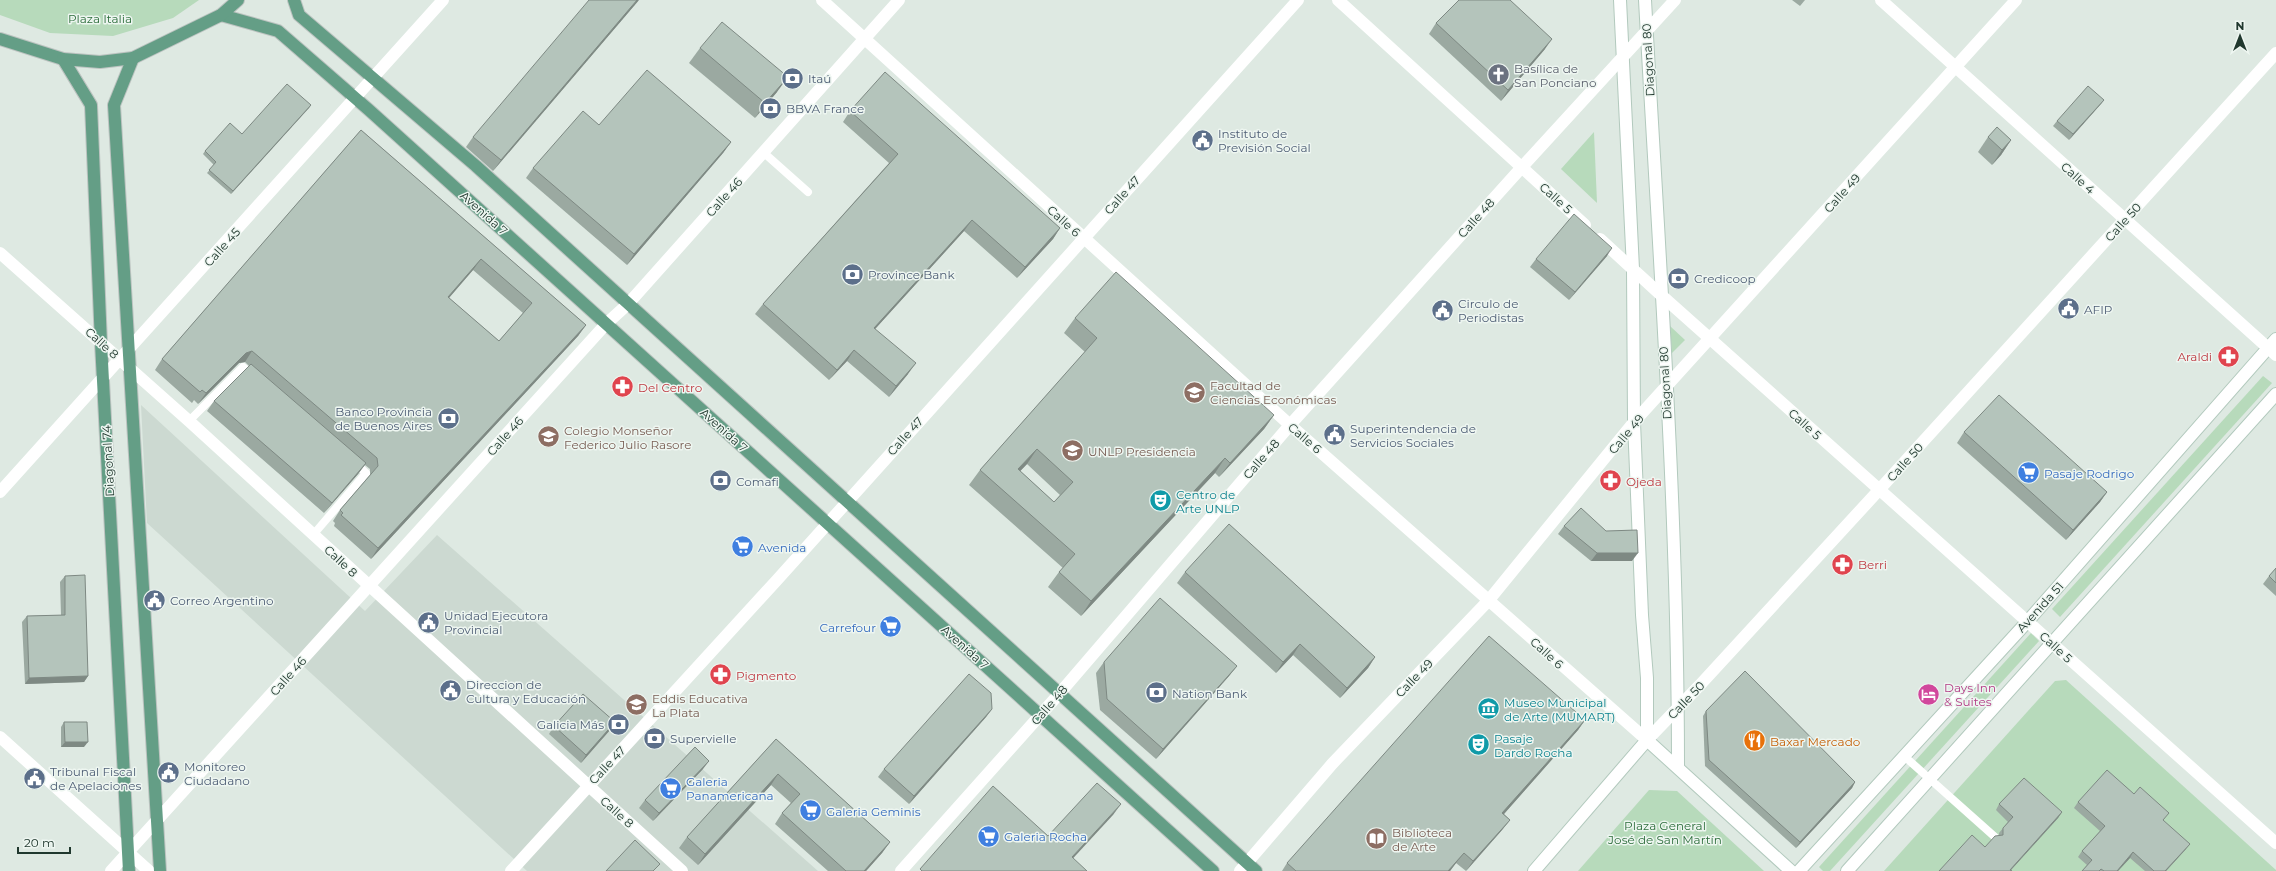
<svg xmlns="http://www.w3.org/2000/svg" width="2276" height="871" viewBox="0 0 2276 871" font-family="Montserrat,sans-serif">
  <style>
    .built { fill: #ccd9d1 }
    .green { fill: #b7dabb }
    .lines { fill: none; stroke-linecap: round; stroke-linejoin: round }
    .secondary-casing { stroke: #b2c9bd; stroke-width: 14 }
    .primary-casing { stroke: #bcc3c0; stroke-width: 14 }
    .lane { stroke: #fff; stroke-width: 8 }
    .street { stroke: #fff; stroke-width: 12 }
    .secondary { stroke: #fff; stroke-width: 12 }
    .primary { stroke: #649e86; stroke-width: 12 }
    .wall { fill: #9ba9a1; fill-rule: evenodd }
    .shaded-wall { fill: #7e8983 }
    .building { fill: #b4c4bb; stroke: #7e8983; fill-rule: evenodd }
    .labels { text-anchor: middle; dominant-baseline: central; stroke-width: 3; stroke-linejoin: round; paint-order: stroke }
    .park-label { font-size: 12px; fill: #2c6d3b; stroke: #eef6f1 }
    .street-label { font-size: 12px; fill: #20382e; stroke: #eef6f1 }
    .worship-label { font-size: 12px; fill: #5b616d; stroke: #eef6f1; text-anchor: start }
    .service-label { font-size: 12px; fill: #4e5e75; stroke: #eef6f1; text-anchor: start }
    .health-label { font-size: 12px; fill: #be3a42; stroke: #eef6f1; text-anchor: start }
    .education-label { font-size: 12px; fill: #785e54; stroke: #eef6f1; text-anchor: start }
    .shop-label { font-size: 12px; fill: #366cbe; stroke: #eef6f1; text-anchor: start }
    .culture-label { font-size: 12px; fill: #0d838f; stroke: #eef6f1; text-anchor: start }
    .hotel-label { font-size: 12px; fill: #b23c85; stroke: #eef6f1; text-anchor: start }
    .food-label { font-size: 12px; fill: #c56008; stroke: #eef6f1; text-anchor: start }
  </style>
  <rect width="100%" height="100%" fill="#dee9e2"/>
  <path class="built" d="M141 405 365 611 437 535 818 871H527L147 523Z"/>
  <g class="green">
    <path d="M0 0H199L173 18 113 36 50 33 0 15Z"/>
    <path d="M1594 132 1597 203 1561 169Z"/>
    <path d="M1670 326 1685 340 1672 353Z"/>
    <path d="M2263 376 2272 383 2060 617 2052 609Z"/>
    <path d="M2031 633 2039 641 1830 871H1823L1819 867Z"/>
    <path d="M2066 680 2276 870V871H1884L2055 681Z"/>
    <path d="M1649 790 1677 791 1764 871H1578Z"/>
  </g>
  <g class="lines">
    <defs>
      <g id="secondary">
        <path d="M1620 0 1633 269 1634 422 1642 615 1647 678V740"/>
        <path d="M1645 0C1659 255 1678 511 1678 766"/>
        <path d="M1647 740 1791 871"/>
        <path d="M1534 871 1647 740"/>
        <path d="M1799 871 2027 622 2276 339"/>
        <path d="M1847 871 2276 394"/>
      </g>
      <g id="primary">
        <path d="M294 0 299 15 476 166 1256 871"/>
        <path d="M221 15 278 31 369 110 1213 871"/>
        <path d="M0 39 63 59 100 62 133 58 221 15 238 0"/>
        <path d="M133 58 114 105 160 871"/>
        <path d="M63 59 91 105 101 343 129 871"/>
      </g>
    </defs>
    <use href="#secondary" class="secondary-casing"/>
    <use href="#primary" class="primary-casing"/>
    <g class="lane">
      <path d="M763 152 808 192"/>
      <path d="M189 421 243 367 254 376"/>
      <path d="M313 535 366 473 354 462"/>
      <path d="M1904 756 1995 837"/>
    </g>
    <g class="street">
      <path d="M822 0 1290 425 1647 740 1699 686 1879 490 2276 53"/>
      <path d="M1338 0 1585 225"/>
      <path d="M1881 0 2276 355"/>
      <path d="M1600 239 1661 295 2276 843"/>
      <path d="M0 253 189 421 682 871"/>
      <path d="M0 492 443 0"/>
      <path d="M0 737 149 871"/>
      <path d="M111 871 606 324 628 304 899 0"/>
      <path d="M511 871 777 580 1298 0"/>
      <path d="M901 871 1059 694 1290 425 1522 167 1675 0"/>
      <path d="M1240 871 1332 764 1489 600 1634 422 2016 0"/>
    </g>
    <use href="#secondary" class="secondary"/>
    <use href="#primary" class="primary"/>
  </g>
  <g class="wall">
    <path d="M639 0 493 171 466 147 473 137Z"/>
    <path d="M1792 0H1805L1800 6Z"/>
    <path d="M1436 23 1545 49 1501 101 1429 34Z"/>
    <path d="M700 48 777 92 755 118 689 63Z"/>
    <path d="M2104 100 2100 105 2069 140 2053 126 2057 121Z"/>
    <path d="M311 105 231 194 207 173 214 165 203 154 205 151 242 134Z"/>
    <path d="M850 111 1060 228 1053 239 1017 278 964 231 875 329 908 374 889 397 847 361 829 380 755 314 763 304 889 163 843 122Z"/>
    <path d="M599 125 731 142 723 153 627 265 526 178 533 168Z"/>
    <path d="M361 130 586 325 578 336 371 559 334 526 335 523 333 521 340 510 370 475V469L365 465 358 474 324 513 207 411 214 401 249 366 245 362 239 363 198 404 194 400 192 403 155 370 162 359ZM473 270 523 313 499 341 449 298Z"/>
    <path d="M1988 137 2011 140 2001 155 1992 165 1978 152Z"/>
    <path d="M1607 256 1569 300 1530 267 1536 259Z"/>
    <path d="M1075 318 1274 415 1264 429 1219 477 1215 473 1081 616 1048 587 1059 572 1063 568 969 485 980 470 1085 352 1064 333ZM1027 464 1060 495 1054 502 1020 471Z"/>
    <path d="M1964 432 2107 492 2100 502 2066 540 1957 443Z"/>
    <path d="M1564 526 1606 531 1632 561H1591L1558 534Z"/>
    <path d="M2276 568V596L2263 584 2269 576Z"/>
    <path d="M1185 572 1375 657 1368 668 1340 698 1293 655 1276 673 1177 583Z"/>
    <path d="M65 576 88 676 84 682 25 684 22 622 27 616 61 615 60 582Z"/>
    <path d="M1104 662 1237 666 1229 676 1156 759 1100 710 1096 673Z"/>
    <path d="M992 709 986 717 909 804 878 777 884 769Z"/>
    <path d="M1706 711 1855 782 1852 788 1796 848 1705 766 1703 716Z"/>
    <path d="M1585 720 1578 730 1504 814 1510 820 1502 830 1466 871 1456 863 1450 871H1282L1287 863Z"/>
    <path d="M64 722 84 747H61V727Z"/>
    <path d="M554 726 610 730 581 763 549 734Z"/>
    <path d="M776 739 890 842 882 853 866 871H828L775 824 782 813 791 803 771 785 698 865 679 848 687 837Z"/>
    <path d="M703 769 653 821 639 808 645 800Z"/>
    <path d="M2134 794 2165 818 2163 820 2186 849 2166 871H2145L2130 858 2118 871H2082L2087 865 2078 857 2082 851 2100 831 2074 808 2078 802Z"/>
    <path d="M1999 804 2062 812 2058 818 2011 870 1985 847 1999 836V833L2008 822 1996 810Z"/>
  </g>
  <g class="shaded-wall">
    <path d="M637 0H639L493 171 501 160Z"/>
    <path d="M1552 39 1545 49 1501 101 1508 90Z"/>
    <path d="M788 77 777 92 755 118 765 103Z"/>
    <path d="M2104 100 2100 105 2069 140 2073 134Z"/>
    <path d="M311 105 309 108 231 194 233 191Z"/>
    <path d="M2011 140 2001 155 1992 165 2002 150Z"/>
    <path d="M731 142 723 153 627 265 634 254Z"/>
    <path d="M972 220 964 231 866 339 874 328Z"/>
    <path d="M1060 228 1053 239 1017 278 1025 267Z"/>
    <path d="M1612 248 1607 256 1569 300 1575 292Z"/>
    <path d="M481 259 473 270 441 307 448 297Z"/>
    <path d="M586 325 578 336 371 559 378 548Z"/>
    <path d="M854 350 847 361 829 380 837 370Z"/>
    <path d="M252 351 245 362 239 363 198 404 206 393 246 353Z"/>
    <path d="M916 363 908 374 889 397 896 386Z"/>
    <path d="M1274 415 1264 429 1219 477 1230 463Z"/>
    <path d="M1037 449 1027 464 1008 484 1018 469Z"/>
    <path d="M1225 458 1215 473 1081 616 1091 601Z"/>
    <path d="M366 463 358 474 324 513 332 503Z"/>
    <path d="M2107 492 2100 502 2066 540 2073 530Z"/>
    <path d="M1597 553H1638L1632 561H1591Z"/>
    <path d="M1300 644 1293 655 1276 673 1283 662Z"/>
    <path d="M1375 657 1368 668 1340 698 1347 688Z"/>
    <path d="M1237 666 1229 676 1156 759 1163 749Z"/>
    <path d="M88 676 84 682 25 684 29 678Z"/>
    <path d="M992 709 986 717 909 804 914 796Z"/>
    <path d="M1585 720 1578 730 1495 824 1502 813Z"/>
    <path d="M615 722 610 730 581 763 586 755Z"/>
    <path d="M65 742H88L84 747H61Z"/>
    <path d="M709 761 703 769 653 821 659 813Z"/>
    <path d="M778 774 771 785 698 865 705 854Z"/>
    <path d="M1855 782 1852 788 1796 848 1800 842Z"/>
    <path d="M1121 804 1113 815 1065 867 1072 857Z"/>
    <path d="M2062 812 2058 818 2010 871H2009Z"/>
    <path d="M1510 820 1502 830 1466 871 1473 861Z"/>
    <path d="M890 842 882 853 866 871H864Z"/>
    <path d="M2190 844 2186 849 2166 871H2165Z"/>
    <path d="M2133 852 2130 858 2118 871H2117Z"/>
    <path d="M1464 853 1456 863 1450 871H1448Z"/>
  </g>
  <g class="building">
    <path d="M589 0H637L501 160 473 137Z"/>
    <path d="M1459 0H1510L1552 39 1508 90 1436 23Z"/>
    <path d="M722 22 788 77 765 103 700 48Z"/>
    <path d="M647 70 731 142 634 254 533 168 583 111 599 125Z"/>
    <path d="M885 72 1060 228 1025 267 972 220 874 328 916 363 896 386 854 350 837 370 763 304 898 154 850 111Z"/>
    <path d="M287 84 311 105 233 191 209 170 216 162 205 151 230 123 242 134Z"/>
    <path d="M2088 86 2104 100 2073 134 2057 121Z"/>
    <path d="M1997 127 2011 140 2002 150 1988 137Z"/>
    <path d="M361 130 586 325 378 548 341 515 343 513 340 510 378 466 377 458 252 351 246 353 206 393 202 390 200 392 162 359ZM481 259 532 303 499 341 448 297Z"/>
    <path d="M1574 214 1612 248 1575 292 1536 259Z"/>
    <path d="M1116 272 1274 415 1230 463 1225 458 1091 601 1059 572 1075 554 980 470 1097 338 1075 318ZM1037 449 1073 482 1054 502 1018 469Z"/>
    <path d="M251 364 366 463 332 503 214 401Z"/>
    <path d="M1999 395 2107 492 2073 530 1964 432Z"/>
    <path d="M1581 508 1606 531 1637 530 1638 553H1597L1564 526Z"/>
    <path d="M1229 524 1375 657 1347 688 1300 644 1283 662 1185 572Z"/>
    <path d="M2276 568V583L2269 576Z"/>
    <path d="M85 575 88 676 29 678 27 616 65 615V576Z"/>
    <path d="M1160 598 1237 666 1163 749 1107 699 1104 662Z"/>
    <path d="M1489 636 1585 720 1502 813 1510 820 1473 861 1464 853 1448 871H1296L1287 863Z"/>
    <path d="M1745 671 1855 782 1800 842 1709 760 1706 711Z"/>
    <path d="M969 674 991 693 992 709 914 796 884 769Z"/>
    <path d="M583 694 615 722 586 755 554 726Z"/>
    <path d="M64 722H87L88 742H65Z"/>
    <path d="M776 739 890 842 864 871H846L782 813 800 794 778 774 705 854 687 837Z"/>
    <path d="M695 747 709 761 659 813 645 800Z"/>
    <path d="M2107 770 2134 794 2140 787 2169 813 2163 820 2190 844 2165 871H2154L2133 852 2117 871H2104L2101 869 2099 871H2082L2092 860 2082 851 2105 826 2078 802Z"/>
    <path d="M2024 778 2062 812 2010 870 2012 871H1939L1972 835 1985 847 1995 836 2003 835V828L2013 817 1999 804Z"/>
    <path d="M1097 783 1121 804 1072 857 1087 871H922L920 869 993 786 1048 836Z"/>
    <path d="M635 840 660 864 653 871H606Z"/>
  </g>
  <defs>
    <symbol id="church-disc" viewBox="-11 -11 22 22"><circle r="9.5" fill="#6b7280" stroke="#eef6f1"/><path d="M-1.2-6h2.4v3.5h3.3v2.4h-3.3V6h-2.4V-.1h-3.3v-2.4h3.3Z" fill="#fff"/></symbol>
    <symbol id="bank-disc" viewBox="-11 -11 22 22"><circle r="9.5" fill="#5c6f8a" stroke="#eef6f1"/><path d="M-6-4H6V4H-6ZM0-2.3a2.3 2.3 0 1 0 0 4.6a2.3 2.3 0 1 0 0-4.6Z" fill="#fff"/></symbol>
    <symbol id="civic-disc" viewBox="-11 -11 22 22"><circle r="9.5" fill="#5c6f8a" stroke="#eef6f1"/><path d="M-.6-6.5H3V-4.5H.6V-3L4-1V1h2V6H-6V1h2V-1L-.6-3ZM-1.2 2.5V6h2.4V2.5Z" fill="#fff"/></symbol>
    <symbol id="pharmacy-disc" viewBox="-11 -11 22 22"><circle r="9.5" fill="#e0444e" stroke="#eef6f1"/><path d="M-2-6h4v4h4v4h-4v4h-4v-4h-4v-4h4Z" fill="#fff"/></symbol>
    <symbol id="university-disc" viewBox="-11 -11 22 22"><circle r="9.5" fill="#8d6e63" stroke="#eef6f1"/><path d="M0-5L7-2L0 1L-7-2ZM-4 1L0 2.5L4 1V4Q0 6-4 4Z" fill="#fff"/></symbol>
    <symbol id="school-disc" viewBox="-11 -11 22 22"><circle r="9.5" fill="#8d6e63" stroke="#eef6f1"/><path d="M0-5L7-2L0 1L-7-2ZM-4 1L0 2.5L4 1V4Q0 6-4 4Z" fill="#fff"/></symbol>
    <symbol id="supermarket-disc" viewBox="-11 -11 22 22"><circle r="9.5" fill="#3f7fe0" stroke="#eef6f1"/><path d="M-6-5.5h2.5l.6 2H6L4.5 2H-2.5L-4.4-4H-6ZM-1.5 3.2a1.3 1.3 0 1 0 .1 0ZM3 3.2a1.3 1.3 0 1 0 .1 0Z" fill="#fff"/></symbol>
    <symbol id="theatre-disc" viewBox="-11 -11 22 22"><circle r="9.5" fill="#0f9aa8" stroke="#eef6f1"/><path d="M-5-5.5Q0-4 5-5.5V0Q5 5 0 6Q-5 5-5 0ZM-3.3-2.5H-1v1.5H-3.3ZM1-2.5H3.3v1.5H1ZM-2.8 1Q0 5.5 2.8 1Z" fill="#fff"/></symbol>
    <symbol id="hotel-disc" viewBox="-11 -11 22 22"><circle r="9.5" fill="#d1479c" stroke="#eef6f1"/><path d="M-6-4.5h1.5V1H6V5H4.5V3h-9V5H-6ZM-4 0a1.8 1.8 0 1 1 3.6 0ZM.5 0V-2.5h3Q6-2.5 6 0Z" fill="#fff"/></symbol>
    <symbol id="museum-disc" viewBox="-11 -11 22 22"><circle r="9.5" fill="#0f9aa8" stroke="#eef6f1"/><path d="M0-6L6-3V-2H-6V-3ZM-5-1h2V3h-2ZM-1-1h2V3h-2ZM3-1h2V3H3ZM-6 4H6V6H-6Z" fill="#fff"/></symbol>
    <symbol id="restaurant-disc" viewBox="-11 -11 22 22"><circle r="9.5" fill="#e8710a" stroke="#eef6f1"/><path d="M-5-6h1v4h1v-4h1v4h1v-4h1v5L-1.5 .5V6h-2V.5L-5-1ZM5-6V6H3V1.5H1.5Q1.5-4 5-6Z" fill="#fff"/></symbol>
    <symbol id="library-disc" viewBox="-11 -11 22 22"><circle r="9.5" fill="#8d6e63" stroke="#eef6f1"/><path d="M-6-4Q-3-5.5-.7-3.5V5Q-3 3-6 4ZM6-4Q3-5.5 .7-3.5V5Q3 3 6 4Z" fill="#fff"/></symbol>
  </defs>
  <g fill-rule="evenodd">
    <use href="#church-disc" x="1486" y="62" width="25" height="25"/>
    <use href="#bank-disc" x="780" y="66" width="25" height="25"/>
    <use href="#bank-disc" x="758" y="96" width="25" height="25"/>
    <use href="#civic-disc" x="1190" y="128" width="25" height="25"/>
    <use href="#bank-disc" x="840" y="262" width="25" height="25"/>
    <use href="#bank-disc" x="1666" y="266" width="25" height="25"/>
    <use href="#civic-disc" x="2056" y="296" width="25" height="25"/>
    <use href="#civic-disc" x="1430" y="298" width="25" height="25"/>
    <use href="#pharmacy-disc" x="2216" y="344" width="25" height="25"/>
    <use href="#pharmacy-disc" x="610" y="374" width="25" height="25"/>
    <use href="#university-disc" x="1182" y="380" width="25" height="25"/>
    <use href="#bank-disc" x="436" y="406" width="25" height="25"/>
    <use href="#civic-disc" x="1322" y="422" width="25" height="25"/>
    <use href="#school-disc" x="536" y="424" width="25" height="25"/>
    <use href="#university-disc" x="1060" y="438" width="25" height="25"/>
    <use href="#supermarket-disc" x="2016" y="460" width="25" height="25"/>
    <use href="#bank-disc" x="708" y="468" width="25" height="25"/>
    <use href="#pharmacy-disc" x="1598" y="468" width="25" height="25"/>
    <use href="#theatre-disc" x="1148" y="488" width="25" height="25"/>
    <use href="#supermarket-disc" x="730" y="534" width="25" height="25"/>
    <use href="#pharmacy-disc" x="1830" y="552" width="25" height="25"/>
    <use href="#civic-disc" x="142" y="588" width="25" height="25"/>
    <use href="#civic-disc" x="416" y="610" width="25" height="25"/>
    <use href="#supermarket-disc" x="878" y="614" width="25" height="25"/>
    <use href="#pharmacy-disc" x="708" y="662" width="25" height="25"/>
    <use href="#civic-disc" x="438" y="678" width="25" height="25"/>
    <use href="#bank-disc" x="1144" y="680" width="25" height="25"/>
    <use href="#hotel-disc" x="1916" y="682" width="25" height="25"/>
    <use href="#university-disc" x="624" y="692" width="25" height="25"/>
    <use href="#museum-disc" x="1476" y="696" width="25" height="25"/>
    <use href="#bank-disc" x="606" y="712" width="25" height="25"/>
    <use href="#bank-disc" x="642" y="726" width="25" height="25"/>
    <use href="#restaurant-disc" x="1742" y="728" width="25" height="25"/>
    <use href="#theatre-disc" x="1466" y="732" width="25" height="25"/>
    <use href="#civic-disc" x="156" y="760" width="25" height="25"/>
    <use href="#civic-disc" x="22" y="766" width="25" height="25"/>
    <use href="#supermarket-disc" x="658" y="776" width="25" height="25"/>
    <use href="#supermarket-disc" x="798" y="798" width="25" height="25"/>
    <use href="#supermarket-disc" x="976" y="824" width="25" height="25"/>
    <use href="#library-disc" x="1364" y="826" width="25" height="25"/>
  </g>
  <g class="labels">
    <g class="park-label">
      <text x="100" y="18">Plaza Italia</text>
      <text x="1665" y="825">Plaza General<tspan x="1665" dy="14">José de San Martín</tspan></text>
    </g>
    <g class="street-label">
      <text transform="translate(1648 60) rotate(-93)">Diagonal 80</text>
      <text transform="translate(2078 178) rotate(42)">Calle 4</text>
      <text transform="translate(1842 193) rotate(-48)">Calle 49</text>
      <text transform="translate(1122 195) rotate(-48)">Calle 47</text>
      <text transform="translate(724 197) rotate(-48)">Calle 46</text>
      <text transform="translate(1556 198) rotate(42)">Calle 5</text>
      <text transform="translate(484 213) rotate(42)">Avenida 7</text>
      <text transform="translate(1476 218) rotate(-48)">Calle 48</text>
      <text transform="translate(1064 221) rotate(42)">Calle 6</text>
      <text transform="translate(2123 222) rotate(-48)">Calle 50</text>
      <text transform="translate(222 247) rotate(-48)">Calle 45</text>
      <text transform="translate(102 343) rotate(42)">Calle 8</text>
      <text transform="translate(1665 383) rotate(-93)">Diagonal 80</text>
      <text transform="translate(1805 424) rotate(42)">Calle 5</text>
      <text transform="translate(724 430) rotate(42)">Avenida 7</text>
      <text transform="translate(1626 434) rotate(-50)">Calle 49</text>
      <text transform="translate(505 436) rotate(-48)">Calle 46</text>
      <text transform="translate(905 436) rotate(-48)">Calle 47</text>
      <text transform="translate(1305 438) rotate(41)">Calle 6</text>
      <text transform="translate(1261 459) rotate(-49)">Calle 48</text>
      <text transform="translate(108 461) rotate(-93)">Diagonal 74</text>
      <text transform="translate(1905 462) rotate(-48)">Calle 50</text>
      <text transform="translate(341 561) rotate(43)">Calle 8</text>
      <text transform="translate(2040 607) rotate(-48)">Avenida 51</text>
      <text transform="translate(965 647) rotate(42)">Avenida 7</text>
      <text transform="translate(2056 647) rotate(42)">Calle 5</text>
      <text transform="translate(1547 653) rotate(42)">Calle 6</text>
      <text transform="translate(288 676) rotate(-48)">Calle 46</text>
      <text transform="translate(1414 678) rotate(-46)">Calle 49</text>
      <text transform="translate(1686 700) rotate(-46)">Calle 50</text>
      <text transform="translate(1049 705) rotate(-49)">Calle 48</text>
      <text transform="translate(607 765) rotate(-47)">Calle 47</text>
      <text transform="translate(617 812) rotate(42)">Calle 8</text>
    </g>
    <g class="worship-label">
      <text x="1514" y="68">Basílica de<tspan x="1514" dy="14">San Ponciano</tspan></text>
    </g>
    <g class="service-label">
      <text x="808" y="78">Itaú</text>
      <text x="786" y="108">BBVA France</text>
      <text x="1218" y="133">Instituto de<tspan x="1218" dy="14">Previsión Social</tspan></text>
      <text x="868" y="274">Province Bank</text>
      <text x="1694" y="278">Credicoop</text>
      <text x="1458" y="303">Circulo de<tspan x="1458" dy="14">Periodistas</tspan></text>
      <text x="2084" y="309">AFIP</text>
      <text x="432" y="411" text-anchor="end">Banco Provincia<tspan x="432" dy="14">de Buenos Aires</tspan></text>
      <text x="1350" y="428">Superintendencia de<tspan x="1350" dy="14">Servicios Sociales</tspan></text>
      <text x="736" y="481">Comafi</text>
      <text x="170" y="600">Correo Argentino</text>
      <text x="444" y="615">Unidad Ejecutora<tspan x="444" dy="14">Provincial</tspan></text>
      <text x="466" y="684">Direccion de<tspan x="466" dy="14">Cultura y Educación</tspan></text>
      <text x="1172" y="693">Nation Bank</text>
      <text x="604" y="724" text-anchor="end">Galicia Más</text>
      <text x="670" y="738">Supervielle</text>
      <text x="184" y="766">Monitoreo<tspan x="184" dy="14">Ciudadano</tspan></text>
      <text x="50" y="771">Tribunal Fiscal<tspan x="50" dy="14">de Apelaciones</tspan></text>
    </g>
    <g class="health-label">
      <text x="2212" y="356" text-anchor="end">Araldi</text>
      <text x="638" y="387">Del Centro</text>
      <text x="1626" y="481">Ojeda</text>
      <text x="1858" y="564">Berri</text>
      <text x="736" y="675">Pigmento</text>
    </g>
    <g class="education-label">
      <text x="1210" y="385">Facultad de<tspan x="1210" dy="14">Ciencias Económicas</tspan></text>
      <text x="564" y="430">Colegio Monseñor<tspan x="564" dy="14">Federico Julio Rasore</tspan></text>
      <text x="1088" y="451">UNLP Presidencia</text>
      <text x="652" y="698">Eddis Educativa<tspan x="652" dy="14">La Plata</tspan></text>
      <text x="1392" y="832">Biblioteca<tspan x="1392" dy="14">de Arte</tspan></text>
    </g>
    <g class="shop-label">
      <text x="2044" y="473">Pasaje Rodrigo</text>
      <text x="758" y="547">Avenida</text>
      <text x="876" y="627" text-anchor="end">Carrefour</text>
      <text x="686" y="781">Galeria<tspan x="686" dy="14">Panamericana</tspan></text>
      <text x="826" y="811">Galeria Geminis</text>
      <text x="1004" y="836">Galeria Rocha</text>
    </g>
    <g class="culture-label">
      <text x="1176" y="494">Centro de<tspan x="1176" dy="14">Arte UNLP</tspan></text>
      <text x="1504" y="702">Museo Municipal<tspan x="1504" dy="14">de Arte (MUMART)</tspan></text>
      <text x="1494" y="738">Pasaje<tspan x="1494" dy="14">Dardo Rocha</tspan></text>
    </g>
    <g class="hotel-label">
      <text x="1944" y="687">Days Inn<tspan x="1944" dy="14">&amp; Suites</tspan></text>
    </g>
    <g class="food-label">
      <text x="1770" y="741">Baxar Mercado</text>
    </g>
  </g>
  <g transform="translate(2240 36)" stroke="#eef6f1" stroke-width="3" paint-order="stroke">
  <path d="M0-3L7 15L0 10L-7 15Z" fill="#20382e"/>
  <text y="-6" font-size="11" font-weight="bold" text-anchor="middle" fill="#20382e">N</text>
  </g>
  <path d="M18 847v6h52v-6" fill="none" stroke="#20382e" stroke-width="2"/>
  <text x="24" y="847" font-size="12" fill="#20382e" stroke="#eef6f1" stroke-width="3" paint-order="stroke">20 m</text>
</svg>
